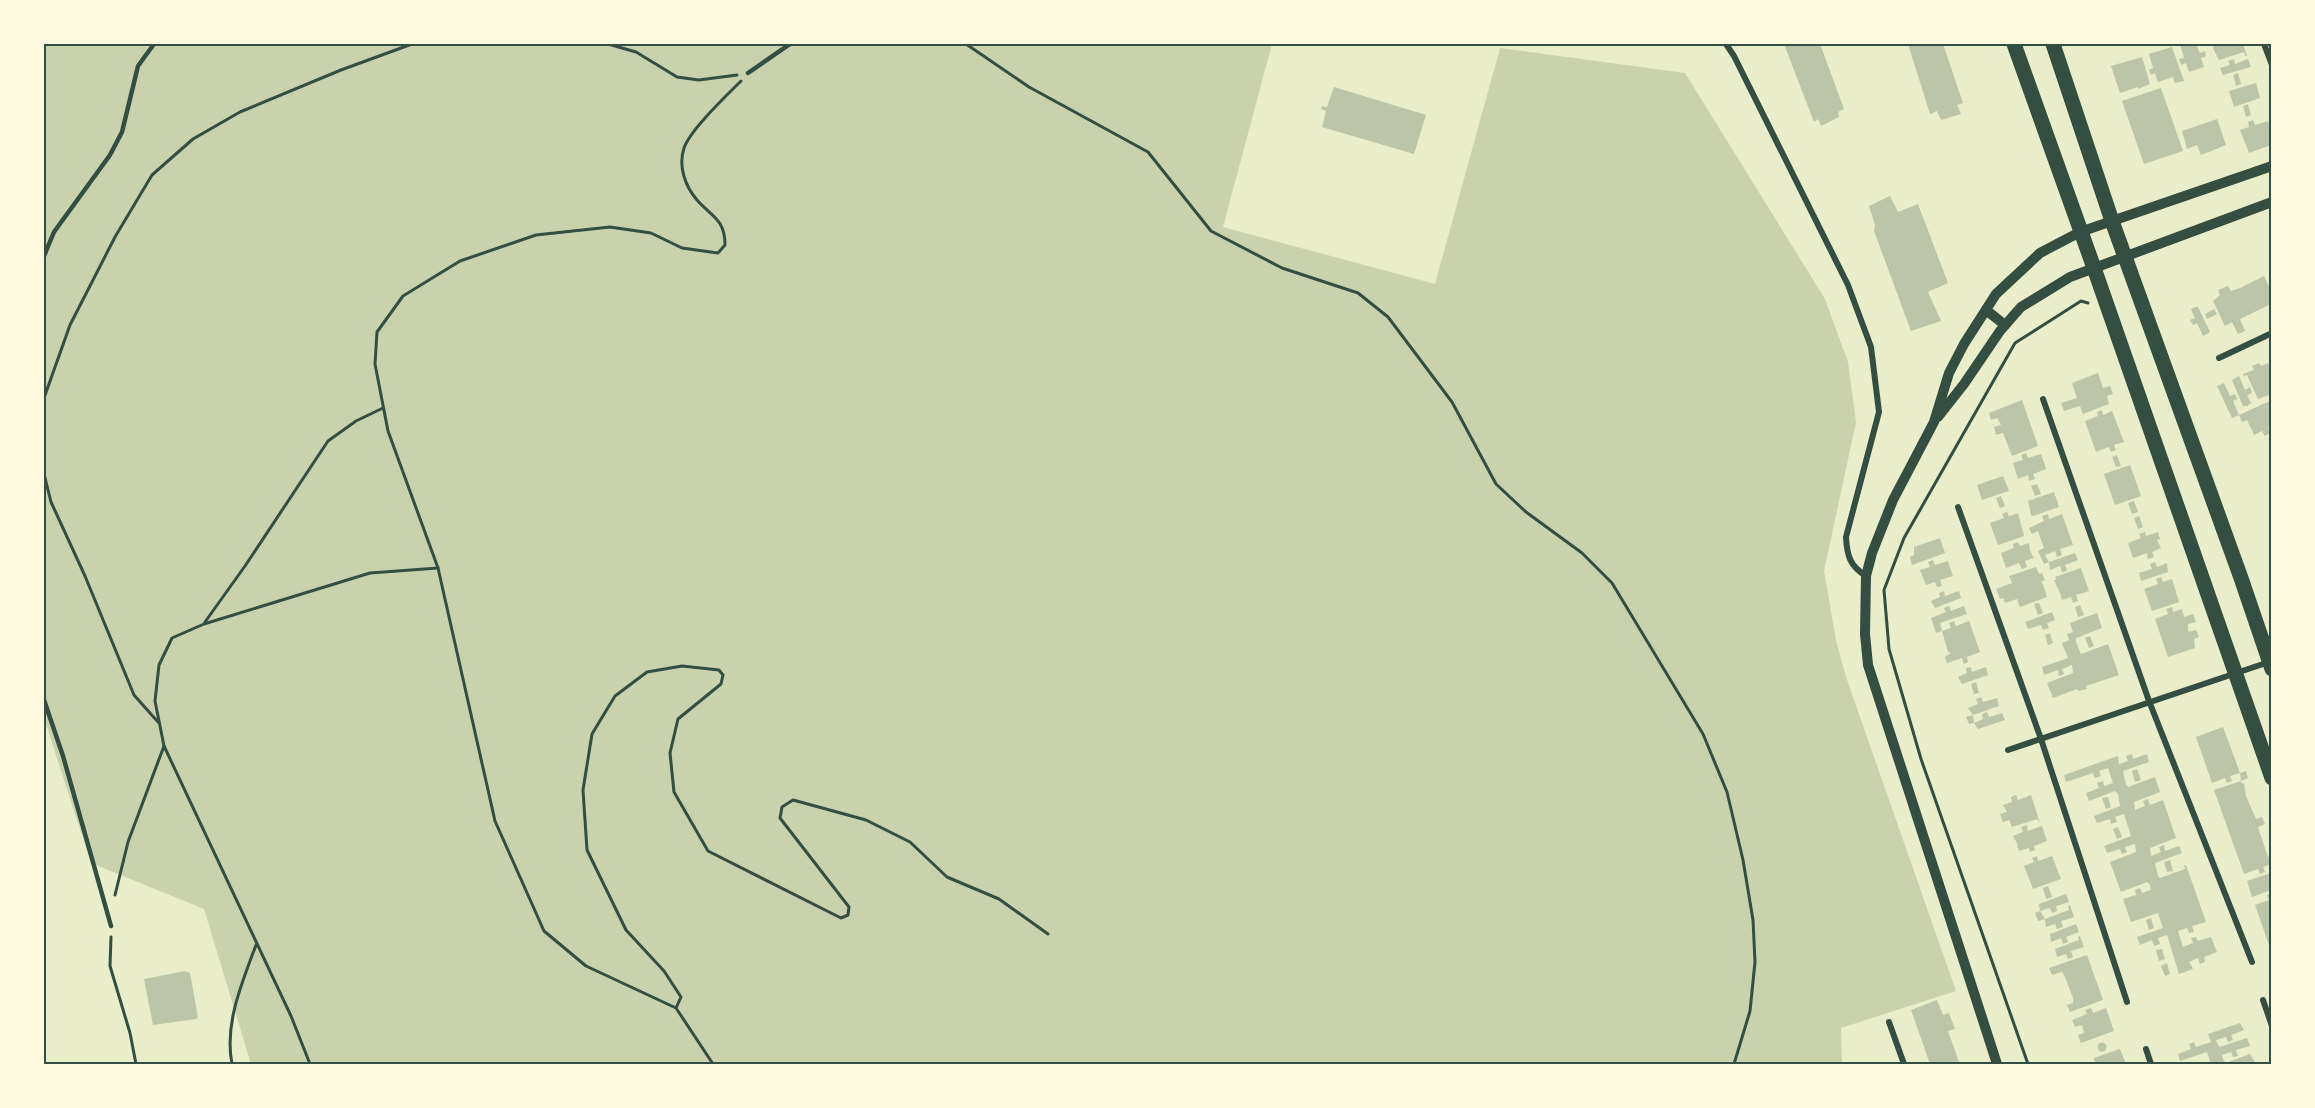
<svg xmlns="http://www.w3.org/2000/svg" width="2315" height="1108" viewBox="0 0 2315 1108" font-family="'Space Grotesk',sans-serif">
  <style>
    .green { fill: #cad2ad }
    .building { fill: #bcc5a7 }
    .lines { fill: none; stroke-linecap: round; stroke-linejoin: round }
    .path { stroke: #344e41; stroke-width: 3 }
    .service { stroke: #344e41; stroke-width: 4.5 }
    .minor { stroke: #344e41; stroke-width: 6 }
    .tertiary { stroke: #344e41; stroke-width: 10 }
    .primary { stroke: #344e41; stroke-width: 15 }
    .neatline { fill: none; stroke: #344e41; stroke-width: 2 }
  </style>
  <rect width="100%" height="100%" fill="#e9edc9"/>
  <path class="green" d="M44 44H1272L1223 227 1435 284 1500 48 1685 73 1825 299 1848 362 1856 422 1824 571 1836 640 1846 677 1956 991 1841 1028 1842 1064H251L204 909 91 863 44 718Z"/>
  <g class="building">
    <path d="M1784 44H1820L1844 109 1838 112 1839 117 1821 126 1818 119 1814 122Z"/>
    <path d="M1908 44H1943L1963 103 1957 105 1961 114 1941 120 1937 111 1930 114Z"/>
    <path d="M2180 44H2196L2200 53 2205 51 2206 56 2201 58 2204 67 2189 72 2186 63 2181 65 2179 59 2184 58Z"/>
    <path d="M2218 44H2243L2247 56H2245L2244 52 2219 60 2213 48 2214 45Z"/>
    <path d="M2172 47 2184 81 2175 83 2173 77 2158 82 2155 73 2151 75 2149 70 2153 68 2149 54Z"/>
    <path d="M2142 57 2150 84 2138 89V87L2120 93 2111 66Z"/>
    <path d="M2234 59 2235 64 2248 59 2251 67 2223 75 2220 68 2230 65 2228 61Z"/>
    <path d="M2238 73 2241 84 2236 86 2233 75Z"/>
    <path d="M2256 83 2260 98 2234 107 2229 91Z"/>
    <path d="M1334 87 1426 115 1414 154 1322 127 1326 111 1321 109 1322 106 1327 107Z"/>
    <path d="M2161 88 2183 151 2144 164 2122 101Z"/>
    <path d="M2248 104 2251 115 2246 117 2243 106Z"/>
    <path d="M2217 119 2226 145 2201 155 2197 145 2187 149 2182 131Z"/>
    <path d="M2253 120 2255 125 2268 121 2271 132V145L2249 153 2240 130 2249 127 2248 122Z"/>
    <path d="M1890 196 1898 212 1918 204 1948 283 1928 292 1941 321 1911 331 1874 231 1875 225 1869 206Z"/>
    <path d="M2264 276 2268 285 2271 283V304L2240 319 2245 331 2238 334 2232 322 2225 326 2213 301 2220 295 2218 290 2228 286 2231 291 2240 288Z"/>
    <path d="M2195 307H2198L2210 332 2203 336 2197 323 2193 325 2190 320 2195 318 2191 309Z"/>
    <path d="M2214 309 2217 314 2207 319 2205 314Z"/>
    <path d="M2259 363 2261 366 2268 363 2271 370 2272 394 2258 399 2247 375 2244 376 2243 374 2254 370 2252 366Z"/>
    <path d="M2098 373 2103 388 2110 386 2113 394 2107 396 2109 404 2083 414 2080 406 2064 411 2061 403 2077 398 2072 383Z"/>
    <path d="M2239 376 2245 390 2250 387 2252 393 2247 395 2251 403 2247 406H2243L2232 380Z"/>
    <path d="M2224 383 2230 396 2235 394 2237 399 2233 401 2239 415 2232 418 2217 386Z"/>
    <path d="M2022 400 2038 446 2012 456 2003 433 1996 435 1994 427 2001 425 1997 418 1991 420 1989 413Z"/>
    <path d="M2270 401 2271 427 2268 428 2270 433 2265 436 2262 431 2254 435 2247 420 2242 422 2239 415Z"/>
    <path d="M2102 410 2103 415 2112 411 2124 442 2114 445 2116 450 2111 452 2109 447 2096 452 2085 421 2098 416 2097 412Z"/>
    <path d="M2026 453 2028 458 2041 454 2046 469 2033 474 2035 479 2029 481 2028 475 2018 479 2013 463 2023 460 2021 455Z"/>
    <path d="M2117 455 2121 466 2116 467 2112 457Z"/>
    <path d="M2130 465 2141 496 2115 505 2104 474Z"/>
    <path d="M2003 476 2009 491 1982 500 1977 485Z"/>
    <path d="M2037 484 2041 494 2035 496 2031 486Z"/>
    <path d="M2054 492 2059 507 2033 516 2031 515 2028 501Z"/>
    <path d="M2001 496 2005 506 2000 508 1996 498Z"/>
    <path d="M2134 501 2138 512 2132 514 2128 503Z"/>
    <path d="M2007 512 2009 516 2018 513 2024 536 1998 545 1990 523 2004 518 2002 514Z"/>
    <path d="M2048 514 2049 519 2062 514 2073 545 2060 549 2062 555 2057 557 2055 551 2045 555 2049 562 2044 564 2038 551 2044 548 2038 531 2032 534 2029 528 2044 521 2042 516Z"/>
    <path d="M2139 516 2143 527 2138 529 2134 518Z"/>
    <path d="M2145 532 2146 536 2158 532 2160 539 2157 540 2161 548 2152 552 2154 557 2148 559 2147 553 2133 558 2128 543 2141 538 2139 534Z"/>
    <path d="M1940 538 1945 553 1912 565 1910 557 1914 555V547Z"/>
    <path d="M2018 542 2020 546 2029 543 2030 551 2034 558 2025 561 2027 567 2022 569 2019 563 2006 568 2001 553 2014 548 2013 544Z"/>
    <path d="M2075 553 2078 560 2065 565 2067 571 2062 572 2060 566 2050 570 2049 562Z"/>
    <path d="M1933 560 1935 565 1948 561 1953 576 1940 580 1942 586 1937 587 1935 582 1926 585 1920 570 1930 567 1928 562Z"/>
    <path d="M2155 562 2157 567 2167 563 2168 572 2141 581 2139 573 2152 569 2150 564Z"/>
    <path d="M2036 567 2039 574 2042 573 2045 580 2041 582 2043 584 2047 597 2020 607 2017 599 2005 603 2003 598 2000 599 1996 589 2012 583 2009 576Z"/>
    <path d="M2081 568 2089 591 2076 595 2078 601 2073 603 2071 597 2062 600 2060 593 2054 580H2056L2055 577Z"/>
    <path d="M2161 577 2163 582 2172 579 2179 602 2152 611 2144 589 2158 584 2156 579Z"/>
    <path d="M1944 591 1945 596 1959 591 1961 598 1935 608 1931 601 1940 597 1939 593Z"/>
    <path d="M2039 603 2043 613 2038 615 2034 604Z"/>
    <path d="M2080 605 2084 615 2078 617 2075 607Z"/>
    <path d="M1949 606 1951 611 1964 606 1967 614 1940 623 1942 631 1951 628 1949 623 1954 621 1956 626 1969 621 1980 652 1967 657 1968 662 1964 664 1962 658 1947 663 1945 657 1951 653 1948 652 1942 631 1936 633 1931 618 1946 612 1944 608Z"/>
    <path d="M2172 607 2173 612 2182 609 2184 617 2193 614 2196 622 2188 624V630L2189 632 2196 630 2199 637 2194 639 2195 648 2168 657 2155 619 2168 614 2166 609Z"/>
    <path d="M2052 612 2055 620 2047 623 2049 628 2043 630 2041 625 2028 629 2025 622Z"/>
    <path d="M2097 613 2102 628 2076 638V642L2081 654 2108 644 2119 675 2086 686 2087 689 2078 691 2077 689 2053 698 2047 683 2073 673 2072 665 2062 669 2064 674 2059 676 2058 670 2044 675 2042 667 2068 658 2062 643 2069 640 2067 634 2073 632 2070 623Z"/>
    <path d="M2050 633 2053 643 2048 645 2045 635Z"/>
    <path d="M2090 636 2094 646 2089 648 2085 638Z"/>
    <path d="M1971 667 1972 672 1986 667 1988 675 1962 684 1958 677 1967 673 1966 668Z"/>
    <path d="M1976 682 1979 693 1974 694 1971 684Z"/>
    <path d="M1981 697 1983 702 1997 698 1999 706 1973 715 1968 708 1978 704 1976 699Z"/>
    <path d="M1987 712 1989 717 2002 713 2005 720 1978 729 1974 723 1969 724 1966 717 1973 715 1974 723 1983 719 1982 714Z"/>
    <path d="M2223 727 2240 773 2230 776 2232 781 2227 783 2225 778 2212 783 2196 737Z"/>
    <path d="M2132 754 2133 759 2147 754 2149 762 2123 771 2126 784 2128 787 2155 777 2160 792 2134 802 2135 810 2145 806 2143 801 2148 799 2150 805 2163 800 2176 838 2150 848 2151 856 2161 852 2159 847 2164 845 2165 851 2179 846 2182 853 2155 863 2158 876 2160 878 2185 869 2184 865H2186L2206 922 2192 926 2194 932 2189 933 2187 928 2178 931 2183 947 2193 943 2191 938 2196 937 2198 941 2211 937 2217 952 2204 957 2205 962 2200 964 2198 958 2189 962 2193 969 2179 974 2167 935 2158 938 2160 944 2154 946 2152 940 2140 945 2137 937 2163 928 2158 913 2131 922 2123 899 2136 895 2135 890 2140 888 2142 893 2151 890 2150 885 2147 882 2121 892 2110 862 2136 852 2135 844 2125 847 2127 852 2122 854 2120 849 2107 853 2104 846 2131 836 2124 814 2115 817 2117 822 2111 824 2110 819 2097 823 2094 816 2120 806 2118 794 2115 791 2089 801 2086 793 2099 788 2097 783 2103 781 2104 786 2113 783 2108 768 2099 771 2101 776 2095 778 2093 773 2066 782 2064 775 2118 756 2119 764 2128 761 2126 756Z"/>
    <path d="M2137 769 2141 780 2135 782 2132 771Z"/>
    <path d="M2246 771 2248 778 2241 781 2242 784 2244 783 2246 796 2256 819 2262 817 2265 824 2258 827 2268 857 2271 855V864L2263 867 2265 872 2260 874 2258 869 2244 874 2214 790 2241 781 2240 773Z"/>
    <path d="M2016 795 2018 800 2031 795 2040 823 2037 819 2012 827 2009 820 2003 822 2000 814 2007 812 2003 805 2012 802 2011 797Z"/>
    <path d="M2108 797 2111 807 2106 809 2102 798Z"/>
    <path d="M2027 825 2028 831 2042 826 2047 841 2034 846 2035 850 2030 852 2029 848 2019 851 2017 846 2018 845 2013 836 2023 832 2021 827Z"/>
    <path d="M2118 827 2122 837 2117 839 2113 829Z"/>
    <path d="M2037 856 2038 861 2052 856 2061 879 2033 889 2024 866 2034 862 2032 858Z"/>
    <path d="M2170 860 2173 871 2167 872 2164 862Z"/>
    <path d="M2271 873V890L2252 897 2247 881Z"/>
    <path d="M2048 886 2052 897 2046 899 2043 888Z"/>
    <path d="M2271 893V951L2255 905 2269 900 2267 895Z"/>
    <path d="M2066 894 2069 902 2056 906 2057 911 2052 913 2050 908 2040 911 2039 904Z"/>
    <path d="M2070 905 2074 917 2061 921 2063 927 2057 929 2055 924 2046 927 2045 919 2038 921 2035 913 2040 911 2045 919 2069 910 2068 906Z"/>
    <path d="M2151 918 2154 928 2149 930 2146 920Z"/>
    <path d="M2076 924 2079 932 2066 937 2068 942 2063 944 2061 938 2051 942 2050 934Z"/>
    <path d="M2080 936 2084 947 2071 951 2073 957 2068 959 2066 954 2057 957 2055 949 2079 940 2078 937Z"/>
    <path d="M2162 949 2165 959 2159 961 2156 950Z"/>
    <path d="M2087 955 2103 1000 2070 1012 2067 1005 2073 1003V998L2065 977 2062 972 2052 975 2049 968Z"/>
    <path d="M2167 963 2170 974 2165 976 2161 966Z"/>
    <path d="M185 971 190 973 198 1017 196 1019 153 1025 144 979Z"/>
    <path d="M1937 1000 1943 1015 1949 1013 1955 1029 1948 1031 1959 1062 1950 1064H1930L1911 1010Z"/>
    <path d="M2091 1008 2093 1013 2106 1008 2114 1031 2081 1043 2078 1035 2084 1033 2082 1025 2075 1027 2072 1020 2087 1014 2085 1010Z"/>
    <path d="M2240 1023 2244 1030 2231 1035 2233 1040 2228 1042 2226 1037 2216 1040 2218 1045 2220 1047 2247 1038 2250 1046 2236 1050 2238 1056 2233 1057 2231 1052 2222 1055 2223 1059 2226 1063 2250 1054 2256 1064H2211L2207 1052 2180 1061 2178 1054 2191 1049 2189 1044 2194 1042 2196 1047 2211 1042 2208 1034Z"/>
    <circle cx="2102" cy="1047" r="4.5"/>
    <path d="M2120 1049 2126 1064H2095L2094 1058Z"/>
  </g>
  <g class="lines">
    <g class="path">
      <path d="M608 44 636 52 677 77 699 80 737 75"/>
      <path d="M966 44 1029 87 1148 152 1211 231 1282 268 1358 293 1388 317 1452 402 1496 484 1526 512 1582 553 1612 583 1703 734 1727 792 1743 860 1753 920 1755 962 1750 1011 1734 1064"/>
      <path d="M741 81C726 96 690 130 684 148 678 166 685 186 697 200 712 217 725 219 725 245L718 253 682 248 651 233 610 227 536 235 460 261 403 296 377 332 375 364 388 431 438 568 495 821 544 931 586 966 676 1008 681 997 664 971 626 930 587 850 583 790 592 734 615 696 647 672 682 666 719 670 723 675 721 684 678 719 670 753 674 792 708 851 841 918 848 915 849 907 780 818 782 807 793 800 866 820 910 842 947 877 999 899 1048 934"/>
      <path d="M44 398 70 325 115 237 152 175 193 139 240 112 341 70 412 44"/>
      <path d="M44 474 51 502 85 576 134 695 158 722"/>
      <path d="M205 622 245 566 328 441 356 421 383 408"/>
      <path d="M115 895 128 842 164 746"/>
      <path d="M111 937 110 966 130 1033 136 1064"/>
      <path d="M676 1008 713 1064"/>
      <path d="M232 1064C224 1024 242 983 256 945"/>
      <path d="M310 1064 291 1016 164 746 155 701 159 665 172 638 204 624 370 573 438 568"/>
      <path d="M2028 1064 1921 759 1889 649 1884 590 1904 538 2015 343 2081 301 2088 303"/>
    </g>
    <g class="service">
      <path d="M748 73 790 44"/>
      <path d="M44 256 54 232 110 155 122 132 138 66 154 44"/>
      <path d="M44 700 63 756 111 926"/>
    </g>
    <g class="minor">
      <path d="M1726 44 1734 56 1848 285 1871 347 1879 412 1846 537C1847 556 1850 566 1866 576"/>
      <path d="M2264 44 2272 65"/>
      <path d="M2219 358 2272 333"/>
      <path d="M2043 399 2149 701 2252 962"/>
      <path d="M1958 507 2041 739 2127 1002"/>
      <path d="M2008 750 2269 662"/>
      <path d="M2263 1000 2272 1026"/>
      <path d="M1889 1022 1904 1064"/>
      <path d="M2146 1049 2151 1064"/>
    </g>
    <g class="tertiary">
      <path d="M1986 310 2005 325"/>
      <path d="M1938 417 1964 384 2000 331 2021 307 2070 277 2272 202"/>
      <path d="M1997 1064 1868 665 1865 634 1866 576 1872 553 1893 500 1934 422 1949 373 1964 344 1996 294 2040 253 2080 232 2272 166"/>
    </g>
    <g class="primary">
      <path d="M2014 44 2094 268 2272 778"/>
      <path d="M2053 44 2112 221 2241 578 2272 669"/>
    </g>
  </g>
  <rect width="2315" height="1108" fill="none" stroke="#fefae0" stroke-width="90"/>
  <rect x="45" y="45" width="2225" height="1018" class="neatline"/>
</svg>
